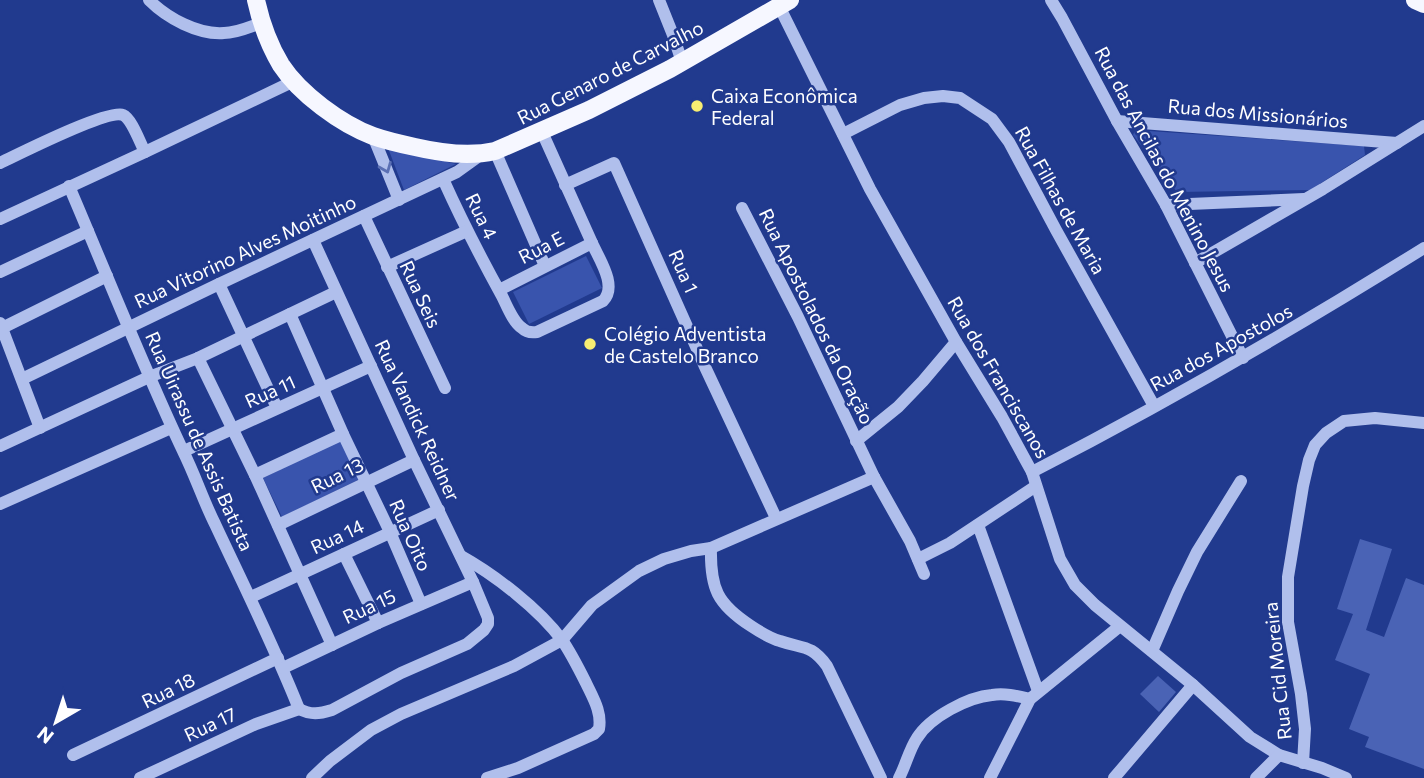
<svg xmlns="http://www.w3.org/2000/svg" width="1424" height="778" viewBox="0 0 1424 778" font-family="Commissioner,sans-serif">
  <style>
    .green { fill: #3954ad }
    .building { fill: #4a63b5 }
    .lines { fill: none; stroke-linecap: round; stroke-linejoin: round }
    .minor { stroke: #b0bfec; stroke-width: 12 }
    .major { stroke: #f6f7ff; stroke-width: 18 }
    .oneway { stroke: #5a6fb4 }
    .poi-dot { fill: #f8ee72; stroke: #213a8e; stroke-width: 2.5 }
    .labels { text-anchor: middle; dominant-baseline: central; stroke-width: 5; stroke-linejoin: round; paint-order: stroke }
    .street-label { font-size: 19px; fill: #fff; stroke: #213a8e }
    .poi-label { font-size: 19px; fill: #fff; stroke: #213a8e; text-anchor: start }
  </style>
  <rect width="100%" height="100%" fill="#213a8e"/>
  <g class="green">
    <path d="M1135 130 1364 146 1365 155 1310 190 1177 192 1133 135Z"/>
    <path d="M388 148 456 164 404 190Z"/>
    <path d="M586 256 602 288 529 324 513 292Z"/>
    <path d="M340 440 360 479 282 517 263 478Z"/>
  </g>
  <g class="building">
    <path d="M1360 539 1392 549 1366 630 1384 637 1406 578 1424 585V769L1365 747 1369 737 1349 729 1370 674 1335 660 1353 614 1337 609Z"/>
    <path d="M1158 676 1176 692 1159 712 1140 694Z"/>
  </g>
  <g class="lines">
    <g class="minor">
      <path d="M149 0C167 18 198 35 224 33 237 33 249 27 261 23"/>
      <path d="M659 0 673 35 682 62"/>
      <path d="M1051 0 1062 18 1117 121 1166 205 1243 358"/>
      <path d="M779 6 870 189 956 342 1002 417 1032 472 1060 559 1075 585 1095 605 1193 685 1250 737 1279 755 1322 768 1346 778"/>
      <path d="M1117 121 1397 143"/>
      <path d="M542 132 592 243"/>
      <path d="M843 134 900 105 924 98 943 96 960 98 992 119 1009 142 1056 230 1154 406"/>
      <path d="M373 136 399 200"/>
      <path d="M495 151 545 266"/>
      <path d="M0 163C19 154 108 109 123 115 132 119 140 143 145 152"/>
      <path d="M443 179C461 219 481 258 502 296 507 306 513 322 522 328 526 332 531 333 537 332L603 301C618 286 599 259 592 243L499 290"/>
      <path d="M565 185 614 163 706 369 776 518"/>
      <path d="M69 186C107 275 142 364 183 451 195 475 203 500 215 524 244 586 274 646 299 709"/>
      <path d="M1166 205 1304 199"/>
      <path d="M742 208 798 317 874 477 910 541 924 574"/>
      <path d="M364 216 445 388"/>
      <path d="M0 219 145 152 294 81"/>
      <path d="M1195 263 1323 189 1424 126"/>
      <path d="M387 267 467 231"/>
      <path d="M0 272 88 231"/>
      <path d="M219 284 277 408"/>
      <path d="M290 314 343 434 390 532 421 604"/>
      <path d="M0 323 40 428"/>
      <path d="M2 328 107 276"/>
      <path d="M198 358 255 475 332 645"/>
      <path d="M22 379 219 284 457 172 482 154"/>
      <path d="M856 441 898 407 923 381 956 342"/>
      <path d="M0 446 149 377 198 358 336 292"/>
      <path d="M184 451 371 366"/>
      <path d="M1032 472C1166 403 1296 328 1424 248"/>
      <path d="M255 475 343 434"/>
      <path d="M0 504 171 428"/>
      <path d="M278 525 414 460"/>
      <path d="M978 525 1038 691"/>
      <path d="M711 548C710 588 717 604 751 626 760 632 769 638 780 641 803 649 811 644 827 666L881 778"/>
      <path d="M344 554 378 623"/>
      <path d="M461 556C495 575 539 609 562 640 571 653 579 669 586 683 593 698 602 712 599 729L594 734 518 768 487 778"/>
      <path d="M918 559 950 543 1036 486"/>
      <path d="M251 597 439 510"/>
      <path d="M1152 651 1178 591 1197 552 1241 481"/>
      <path d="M283 668 378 623 473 582"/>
      <path d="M299 709C311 715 319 714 332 710L401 673 467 644 484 630 488 624V618L473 582 414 460 313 240"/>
      <path d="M73 755 278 658"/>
      <path d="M1303 763 1305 729 1301 694 1288 622V577L1303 486 1309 460 1315 445 1326 433 1344 421 1375 418 1424 423"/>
      <path d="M140 778 256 724 299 709"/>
      <path d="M312 778 330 761 371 730 401 714 514 666 562 640 592 605 639 571 664 559 691 551 711 548 874 477"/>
      <path d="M899 778C906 765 909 750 917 738 930 717 968 697 992 695 1005 693 1017 696 1030 699"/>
      <path d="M990 778 1030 699 1120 626"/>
      <path d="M1114 778 1193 685"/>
      <path d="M1256 778 1279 755"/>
    </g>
    <g class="major">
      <path d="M256 0C261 23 269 45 281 65 300 94 341 124 373 136 387 141 401 144 415 147 441 153 468 157 495 151L589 110 670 69 790 0"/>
      <path d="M1415 0 1424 4"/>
    </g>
  </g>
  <defs><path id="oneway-chevron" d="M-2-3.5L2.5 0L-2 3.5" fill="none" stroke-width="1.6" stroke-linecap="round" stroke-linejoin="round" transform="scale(1.75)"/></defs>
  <use class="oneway" href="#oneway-chevron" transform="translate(386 168) rotate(68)"/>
  <g class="poi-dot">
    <circle cx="697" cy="106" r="7"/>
    <circle cx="590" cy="344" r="7"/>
  </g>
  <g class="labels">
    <g class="street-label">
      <text transform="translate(610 72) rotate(-27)">Rua Genaro de Carvalho</text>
      <text transform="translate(1258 113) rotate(5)">Rua dos Missionários</text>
      <text transform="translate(1165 169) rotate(62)">Rua das Ancilas do Menino Jesus</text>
      <text transform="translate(1061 200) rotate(61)">Rua Filhas de Maria</text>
      <text transform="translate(482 216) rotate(64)">Rua 4</text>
      <text transform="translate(541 247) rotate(-27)">Rua E</text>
      <text transform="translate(245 251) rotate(-25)">Rua Vitorino Alves Moitinho</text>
      <text transform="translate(684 271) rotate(66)">Rua 1</text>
      <text transform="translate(421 294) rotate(65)">Rua Seis</text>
      <text transform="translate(817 316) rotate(64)">Rua Apostolados da Oração</text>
      <text transform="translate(1221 347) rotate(-29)">Rua dos Apostolos</text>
      <text transform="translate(999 377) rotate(60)">Rua dos Franciscanos</text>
      <text transform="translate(270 391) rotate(-24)">Rua 11</text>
      <text transform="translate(418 420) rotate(65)">Rua Vandick Reidner</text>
      <text transform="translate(200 441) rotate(66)">Rua Uirassu de Assis Batista</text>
      <text transform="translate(337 475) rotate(-26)">Rua 13</text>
      <text transform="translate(411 535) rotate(66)">Rua Oito</text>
      <text transform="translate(337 536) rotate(-25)">Rua 14</text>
      <text transform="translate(369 606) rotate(-25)">Rua 15</text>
      <text transform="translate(1277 671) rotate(-96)">Rua Cid Moreira</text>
      <text transform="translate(168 690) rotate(-26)">Rua 18</text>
      <text transform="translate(210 724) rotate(-25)">Rua 17</text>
    </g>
    <g class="poi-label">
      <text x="711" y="95">Caixa Econômica<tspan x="711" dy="22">Federal</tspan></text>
      <text x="604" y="333">Colégio Adventista<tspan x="604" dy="22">de Castelo Branco</tspan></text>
    </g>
  </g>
  <g transform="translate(56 722) rotate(219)" stroke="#213a8e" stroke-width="5" paint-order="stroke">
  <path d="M0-5L12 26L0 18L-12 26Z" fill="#ffffff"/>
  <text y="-10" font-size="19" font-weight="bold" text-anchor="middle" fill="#ffffff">N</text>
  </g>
</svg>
